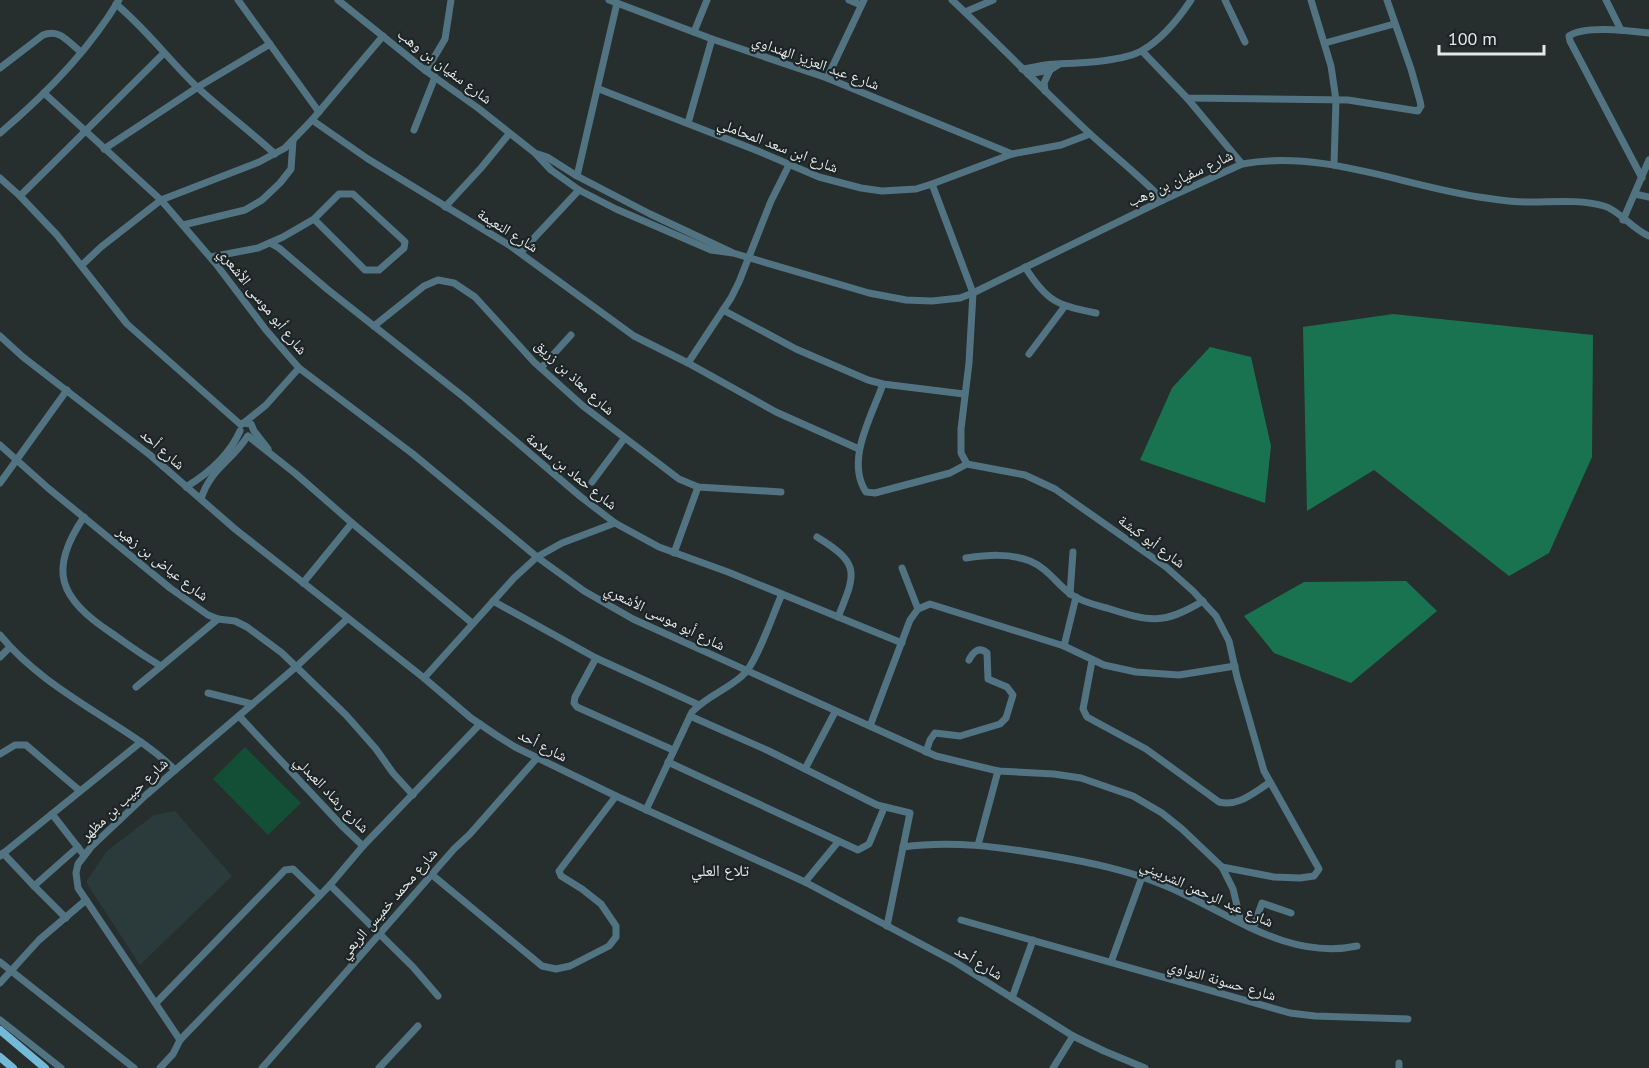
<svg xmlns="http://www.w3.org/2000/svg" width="1649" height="1068" viewBox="0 0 1649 1068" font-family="'PT Sans','Noto Naskh Arabic',sans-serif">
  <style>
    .built { fill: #2b3b3c }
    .green { fill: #134e36 }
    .forest { fill: #1a7350 }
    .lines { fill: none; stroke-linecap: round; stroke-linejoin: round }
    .minor { stroke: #527382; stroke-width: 7 }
    .major { stroke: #73bad8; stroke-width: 8 }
    .labels { text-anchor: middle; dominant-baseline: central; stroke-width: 4.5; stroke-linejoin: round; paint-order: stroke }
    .street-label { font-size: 15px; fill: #e4e8e9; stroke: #1d2425 }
    .neighbourhood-label { font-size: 16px; fill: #e4e8e9; stroke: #1d2425 }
  </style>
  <rect width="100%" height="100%" fill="#262e2e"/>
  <path class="built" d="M175 811 232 876 140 965 86 882 107 851 154 815Z"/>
  <path class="green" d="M245 747 301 803 268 835 213 779Z"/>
  <g class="forest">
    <path d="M1393 314 1593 335 1592 457 1549 553 1509 576 1374 470 1307 511 1303 327Z"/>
    <path d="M1210 347 1251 357 1271 446 1265 503 1140 460 1172 388Z"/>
    <path d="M1406 581 1437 611 1351 683 1274 653 1244 616 1304 582Z"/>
  </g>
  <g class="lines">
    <g class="minor">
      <path d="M238 0 319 112"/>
      <path d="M338 0 426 71 478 108 535 153 551 170 579 190 616 209 711 250 733 253 869 293 906 300 932 301 960 298 973 293 1163 200 1242 164C1325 149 1405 187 1486 198 1499 200 1513 202 1527 202 1553 202 1579 199 1604 206 1619 210 1632 229 1649 236"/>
      <path d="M609 0 712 39 827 78 1012 154"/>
      <path d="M849 0 861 5"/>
      <path d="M952 0C998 43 1042 89 1088 132 1113 155 1139 175 1163 200"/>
      <path d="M1225 0 1245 42"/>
      <path d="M1311 0 1331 66 1336 100 1334 165"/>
      <path d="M1606 0 1621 30"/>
      <path d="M116 4C146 29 169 60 197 87 222 110 250 131 275 154"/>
      <path d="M965 12 993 0"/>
      <path d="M694 32 707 0"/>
      <path d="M1325 43 1394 24"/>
      <path d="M1142 51 1187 98 1348 100 1418 111 1421 106 1420 101 1411 69 1387 0"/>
      <path d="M0 68 43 35C59 28 68 42 81 52"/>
      <path d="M1022 69C1033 68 1044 64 1055 64 1077 63 1123 62 1143 50 1162 39 1179 18 1191 0"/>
      <path d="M426 71 445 39 451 0"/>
      <path d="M1028 74 1050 70 1058 65"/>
      <path d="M827 78 864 0"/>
      <path d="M599 89 758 151 819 177 861 188 882 191 916 189 932 184 1012 154 1061 145 1090 134"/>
      <path d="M1045 91 1044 83 1050 70"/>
      <path d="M44 93 161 200 216 264 266 330 299 368 413 454 537 557 584 591 633 619 936 756 998 771 1054 774 1081 778 1133 796 1162 813 1182 829 1222 867 1233 889 1241 922"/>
      <path d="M1187 98 1242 164"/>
      <path d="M312 120 368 159 509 245 634 336 688 363 776 412 859 449"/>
      <path d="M688 123 712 39"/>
      <path d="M414 130 435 77"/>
      <path d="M0 133C44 96 89 50 119 0"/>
      <path d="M104 149 198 87 270 44"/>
      <path d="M538 154 547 157 577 176 650 214 731 252"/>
      <path d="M577 176 617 3"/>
      <path d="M0 178 20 196 57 235 127 324 241 425"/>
      <path d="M1642 178 1570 41 1569 36C1585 25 1630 31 1649 33"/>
      <path d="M932 184 973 293 969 363 961 429V453L967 464 1025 475 1055 489 1166 567 1193 591 1216 616 1229 641 1237 677 1264 771 1319 869 1314 876 1300 878 1274 877 1222 867"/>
      <path d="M1635 194 1649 197"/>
      <path d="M20 196 164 53"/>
      <path d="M445 207 481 168 509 134"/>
      <path d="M1623 220 1649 160"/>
      <path d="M183 225 245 210 262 200 280 183 291 169 293 141"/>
      <path d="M270 243 279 248 327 289 465 398 581 497 615 523 659 547 728 572 902 643"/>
      <path d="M521 252 579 190"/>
      <path d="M211 257 258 248 283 237 314 219 339 194H353L402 239 405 242 404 248 379 270H365L314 219"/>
      <path d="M82 265 101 247 161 200 259 162 285 148 312 120 383 36"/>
      <path d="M1025 267C1047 302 1057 305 1096 313"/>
      <path d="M723 310 796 349 868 380 883 384 964 394"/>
      <path d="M374 326 424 286 438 280 454 283 475 297 534 362 583 406 679 479 698 487 781 492"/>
      <path d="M0 336 23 357 150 455 235 529 424 678 471 718 496 735 515 747 616 796 805 882 955 962 1073 1036 1104 1051 1145 1068"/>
      <path d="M1029 354 1065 306"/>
      <path d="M688 363 731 298 739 282 771 201 789 165"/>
      <path d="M541 368 571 335"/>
      <path d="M883 384C872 416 845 460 866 492L875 493 950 473 967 464"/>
      <path d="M245 422 266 405 299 368"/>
      <path d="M243 423 251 424 254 431 268 449"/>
      <path d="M248 436 296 474 352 523 472 623"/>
      <path d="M0 445 48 488 170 588 208 615 218 619 235 621 247 627 282 653 346 715 376 749 393 773 413 795"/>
      <path d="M592 482 624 439"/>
      <path d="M0 483 67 390"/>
      <path d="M186 487C209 473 229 456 240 431"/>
      <path d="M201 499C210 469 232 461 247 437"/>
      <path d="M84 517C47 571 60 598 110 632 127 644 143 656 161 666"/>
      <path d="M817 537C861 564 856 573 838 617"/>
      <path d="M674 553 698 487"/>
      <path d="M966 558C987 555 1009 553 1030 561 1049 569 1057 585 1072 595 1082 602 1096 605 1107 608 1150 622 1163 625 1203 601"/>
      <path d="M902 568 918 609"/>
      <path d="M303 583 352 523"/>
      <path d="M1070 594 1073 552"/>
      <path d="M493 601 596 658 699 705"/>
      <path d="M0 635C30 672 72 697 112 723 134 737 156 751 175 770"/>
      <path d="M1064 646 1076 597"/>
      <path d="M0 657 10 647"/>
      <path d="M596 658 575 697 574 703 577 707 673 750"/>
      <path d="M1092 661 1083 709 1087 717 1146 749 1219 802C1238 807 1253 793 1269 783"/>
      <path d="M424 678 514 578 537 557 562 543 615 523"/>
      <path d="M136 687 218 619"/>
      <path d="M208 693 252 704"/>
      <path d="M239 716 343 827 363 846 330 885 413 967 438 996"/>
      <path d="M690 716 769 751 877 805 910 813 887 926"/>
      <path d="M870 726 910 620 918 609 930 604 1064 646 1104 665 1136 672 1179 675 1235 666"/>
      <path d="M926 752 930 740 935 733 960 736 1000 724 1006 718 1013 695 1007 687 988 679 987 653C979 646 973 652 969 660"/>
      <path d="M0 754 15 745H26L80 791"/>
      <path d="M668 762 858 850 869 844 884 808"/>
      <path d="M805 769 835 712"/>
      <path d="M646 810 692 712C707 695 732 688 746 672 759 656 773 614 782 594"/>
      <path d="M52 814 141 742"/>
      <path d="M978 845 998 771"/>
      <path d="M363 846 480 724"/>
      <path d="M903 847C952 840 999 847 1047 855 1088 862 1128 870 1166 886 1228 912 1287 961 1357 946"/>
      <path d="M3 853 34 886 78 847"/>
      <path d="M0 856 52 814 84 855"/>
      <path d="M431 874 542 966 556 969 570 966 609 946 616 937V926L601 904 582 889 561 876 559 871 616 796"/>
      <path d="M805 882 838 842"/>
      <path d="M34 886 66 918"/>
      <path d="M961 920 1290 1013 1315 1016 1408 1019"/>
      <path d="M1253 928 1262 903 1291 913"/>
      <path d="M0 962 134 1068"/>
      <path d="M1111 962 1142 877"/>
      <path d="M0 983 39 940 86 900"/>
      <path d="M1012 998 1033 940"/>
      <path d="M156 1003 285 870 293 869 320 895"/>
      <path d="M0 1020 61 1068"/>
      <path d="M180 1040 78 888 76 873 78 864 91 847 146 795 297 666 347 619"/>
      <path d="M160 1068 173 1054 180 1040 330 885"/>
      <path d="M262 1068 454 849 470 834 537 758"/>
      <path d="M379 1068 418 1026"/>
      <path d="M1053 1068 1073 1036"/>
      <path d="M1399 1068V1063"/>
    </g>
    <g class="major">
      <path d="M0 1030 45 1068"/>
      <path d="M0 1057 13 1068"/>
    </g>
  </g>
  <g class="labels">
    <g class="street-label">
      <text transform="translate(816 62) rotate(20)">شارع عبد العزيز الهنداوي</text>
      <text transform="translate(445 66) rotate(37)">شارع سفيان بن وهب</text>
      <text transform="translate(778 145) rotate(21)">شارع ابن سعد المحاملي</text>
      <text transform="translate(1180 178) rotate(-25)">شارع سفيان بن وهب</text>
      <text transform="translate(508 230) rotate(32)">شارع النعيمة</text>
      <text transform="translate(263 301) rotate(51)">شارع أبو موسى الأشعري</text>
      <text transform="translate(575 377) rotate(43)">شارع معاذ بن زريق</text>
      <text transform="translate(163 449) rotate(41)">شارع أحد</text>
      <text transform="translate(572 471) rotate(39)">شارع حماد بن سلامة</text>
      <text transform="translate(1152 541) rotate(36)">شارع أبو كبشة</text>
      <text transform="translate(163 563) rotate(38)">شارع عياض بن زهير</text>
      <text transform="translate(665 617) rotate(26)">شارع أبو موسى الأشعري</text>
      <text transform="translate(543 745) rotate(27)">شارع أحد</text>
      <text transform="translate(332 794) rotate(46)">شارع رشاد العبدلي</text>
      <text transform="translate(124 799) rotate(-43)">شارع حبيب بن مظهر</text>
      <text transform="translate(1207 893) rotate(24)">شارع عبد الرحمن الشربيني</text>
      <text transform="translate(388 903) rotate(-49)">شارع محمد خميس الربعي</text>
      <text transform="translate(979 962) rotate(31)">شارع أحد</text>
      <text transform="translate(1222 980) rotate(16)">شارع حسونة النواوي</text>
    </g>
    <g class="neighbourhood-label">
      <text x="720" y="870">تلاع العلي</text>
    </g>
  </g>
  <path d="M1439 45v9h105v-9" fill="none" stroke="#e4e8e9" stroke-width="3"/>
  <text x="1448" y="45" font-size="18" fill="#e4e8e9" stroke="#1d2425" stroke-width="4.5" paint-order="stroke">100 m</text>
</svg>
